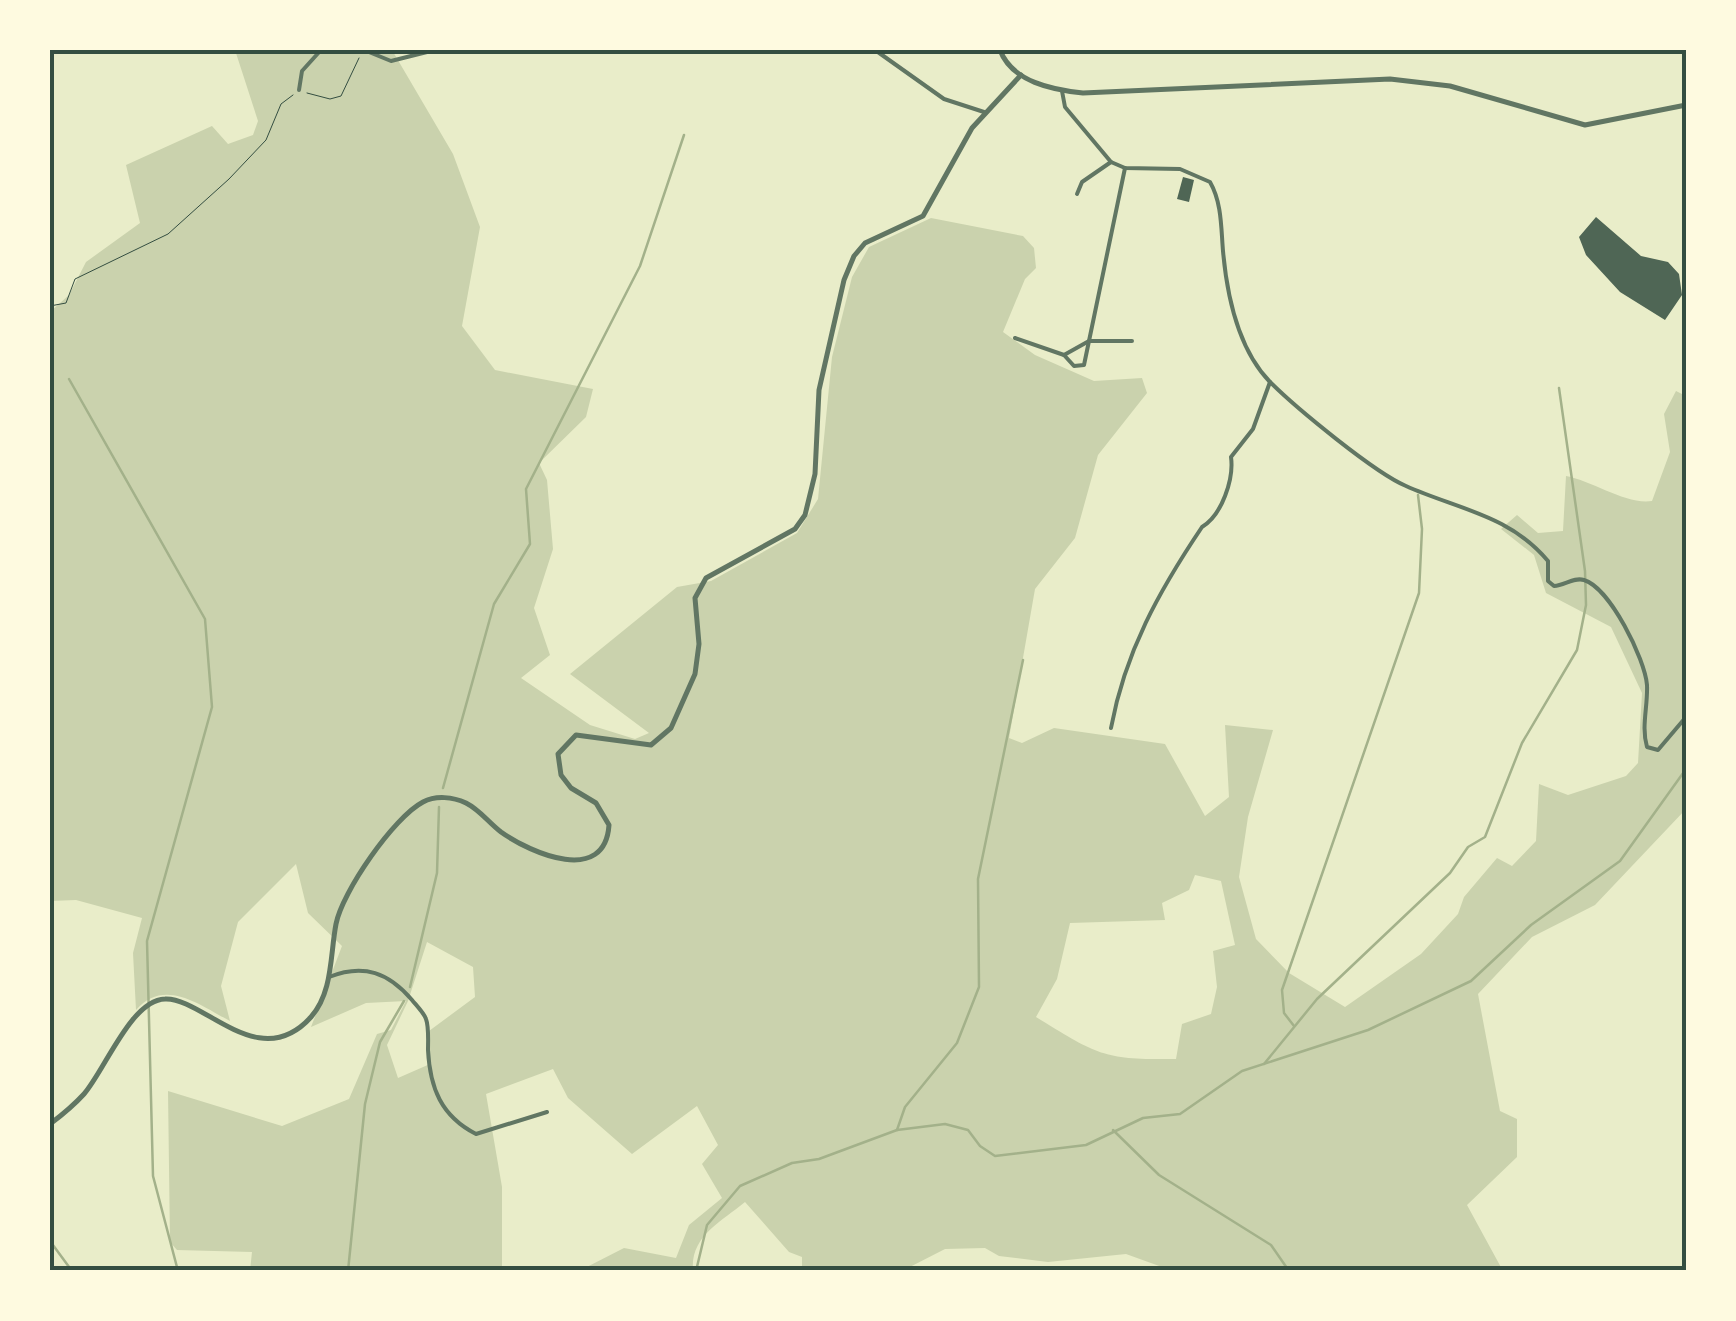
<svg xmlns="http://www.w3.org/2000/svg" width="1736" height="1321" viewBox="0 0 1736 1321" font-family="'Space Grotesk',sans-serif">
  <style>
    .green { fill: #cad2ad; fill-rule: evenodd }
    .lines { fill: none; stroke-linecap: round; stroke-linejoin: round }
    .stream { stroke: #a3b18a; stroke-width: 2.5 }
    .building { fill: #4f6655 }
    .path { stroke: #344e41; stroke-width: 1 }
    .minor { stroke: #617663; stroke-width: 4 }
    .tertiary { stroke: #617663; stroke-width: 5 }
    .neatline { fill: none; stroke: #344e41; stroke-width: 4 }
  </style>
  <rect width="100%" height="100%" fill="#e9edc9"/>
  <path class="green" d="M235 50H392L453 154 480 227 462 326 495 370 593 389 586 417 539 463 547 480 553 549 534 608 550 655 521 678 590 725 635 739 649 733 570 674 677 587 711 581 797 533 818 499 832 357 852 277 869 247 931 218 1023 236 1034 248 1036 268 1025 279 1003 332 1035 355 1094 381 1142 378 1147 393 1098 455 1075 538 1035 589 1009 738 1022 743 1054 728 1165 744 1205 816 1229 797 1225 725 1273 730 1248 817 1239 877 1256 939 1289 973 1345 1007 1421 954 1458 914 1464 897 1497 858 1512 866 1536 841 1539 784 1568 795 1626 776 1638 763 1642 693 1611 627 1546 593 1534 555 1501 529 1517 515 1538 533 1563 531 1566 476C1593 481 1626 505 1652 501L1670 452 1664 414 1676 391 1686 396V809L1595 905 1532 937 1478 994 1500 1111 1517 1119V1157L1467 1205 1503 1271H1173L1126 1254 1048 1262 999 1256 985 1248 945 1249 902 1271H802V1257L789 1252 745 1202C721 1222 690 1236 693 1271H579L624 1248 676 1258 689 1225 722 1198 702 1164 718 1145 697 1106 632 1154 568 1098 553 1069 486 1094 502 1187V1271H250L252 1252 177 1250 170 1242 168 1091 282 1126 349 1099 377 1034 391 1030 406 1001 366 1003 311 1027 342 946 308 913 296 864 238 922 221 986 230 1021C200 1005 164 977 136 1010L133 953 142 918 76 900 50 901V312L69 295 86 262 140 223 126 165 212 126 228 144 253 135 258 121ZM1195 875 1221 881 1235 945 1213 951 1217 987 1211 1014 1182 1024 1176 1059C1103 1060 1098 1055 1036 1017L1057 979 1070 923 1165 920 1162 903 1189 890ZM427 942 473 967 475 997 429 1031 430 1064 398 1078 387 1045 408 1001Z"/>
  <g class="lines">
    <g class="stream">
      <path d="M69 379 205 619 212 707 147 941 153 1176 178 1271"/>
      <path d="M443 788 494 604 530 544 526 489 640 266 684 135"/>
      <path d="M410 987 437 873 439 807"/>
      <path d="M1294 1026 1284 1013 1282 990 1419 593 1422 529 1418 495"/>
      <path d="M1264 1064 1317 999 1450 873 1468 847 1485 837 1522 743 1577 650 1586 605 1585 571 1559 388"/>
      <path d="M897 1130 905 1107 957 1043 979 987 978 879 1023 660"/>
      <path d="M1113 1130 1159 1175 1271 1245 1289 1271"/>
      <path d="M50 1241 72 1271"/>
      <path d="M348 1271 365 1104 380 1042 404 1001"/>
      <path d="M696 1271 707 1225 740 1186 792 1163 819 1159 897 1130 945 1124 968 1130 980 1146 995 1156 1086 1145 1143 1118 1180 1114 1242 1071 1368 1030 1471 981 1531 925 1620 861 1686 769"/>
    </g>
  </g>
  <g class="building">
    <path d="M1183 177 1194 180 1189 202 1177 199Z"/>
    <path d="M1596 217 1641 256 1668 262 1679 274 1682 295 1665 320 1620 292 1586 255 1579 237Z"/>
  </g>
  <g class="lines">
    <g class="path">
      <path d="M307 93 330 99 341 96 359 58"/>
      <path d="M50 306 66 303 75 279 168 234 229 179 266 140 281 104 293 95"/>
    </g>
    <g class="minor">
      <path d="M364 50 391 61 435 50"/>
      <path d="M875 50 944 99 984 112"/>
      <path d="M299 90 302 71 321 50"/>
      <path d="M1062 91 1065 107 1111 162 1125 168 1180 169 1210 182C1222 203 1221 228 1223 251 1227 296 1238 349 1270 382 1296 408 1375 473 1406 486 1457 509 1510 515 1548 561V581L1554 586C1565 585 1574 577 1584 580 1610 588 1645 659 1647 685 1648 706 1641 727 1647 747L1658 750 1686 717"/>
      <path d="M1077 194 1082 182 1111 162"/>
      <path d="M1015 338 1064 355 1074 366 1084 365 1125 168"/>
      <path d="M1064 355 1089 341H1132"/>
      <path d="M1111 728C1125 652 1159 591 1202 527 1222 515 1234 479 1231 457L1253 429 1270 382"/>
      <path d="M1686 804V819"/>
      <path d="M329 977C364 963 389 973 412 1000 416 1005 424 1013 426 1019 429 1027 428 1041 428 1050 430 1088 441 1116 476 1134L547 1112"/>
    </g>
    <g class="tertiary">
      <path d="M1000 50C1012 82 1053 90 1083 93L1390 79 1450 86 1585 125 1686 105"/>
      <path d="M50 1124C62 1115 74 1105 84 1094 105 1070 131 1000 165 999 203 997 259 1075 311 1017 333 992 330 955 336 924 342 892 394 817 423 802 436 795 453 797 466 803 480 810 489 823 501 832 532 854 605 885 609 825L596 803 571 788 561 775 558 754 576 735 651 745 671 728 695 674 699 644 695 598 706 578 795 529 805 515 815 474 819 390 844 280 854 256 865 243 923 216 972 128 1021 75"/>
    </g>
  </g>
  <rect width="1736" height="1321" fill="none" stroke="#fefae0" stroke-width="105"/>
  <rect x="52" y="52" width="1632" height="1216" class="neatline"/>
</svg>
